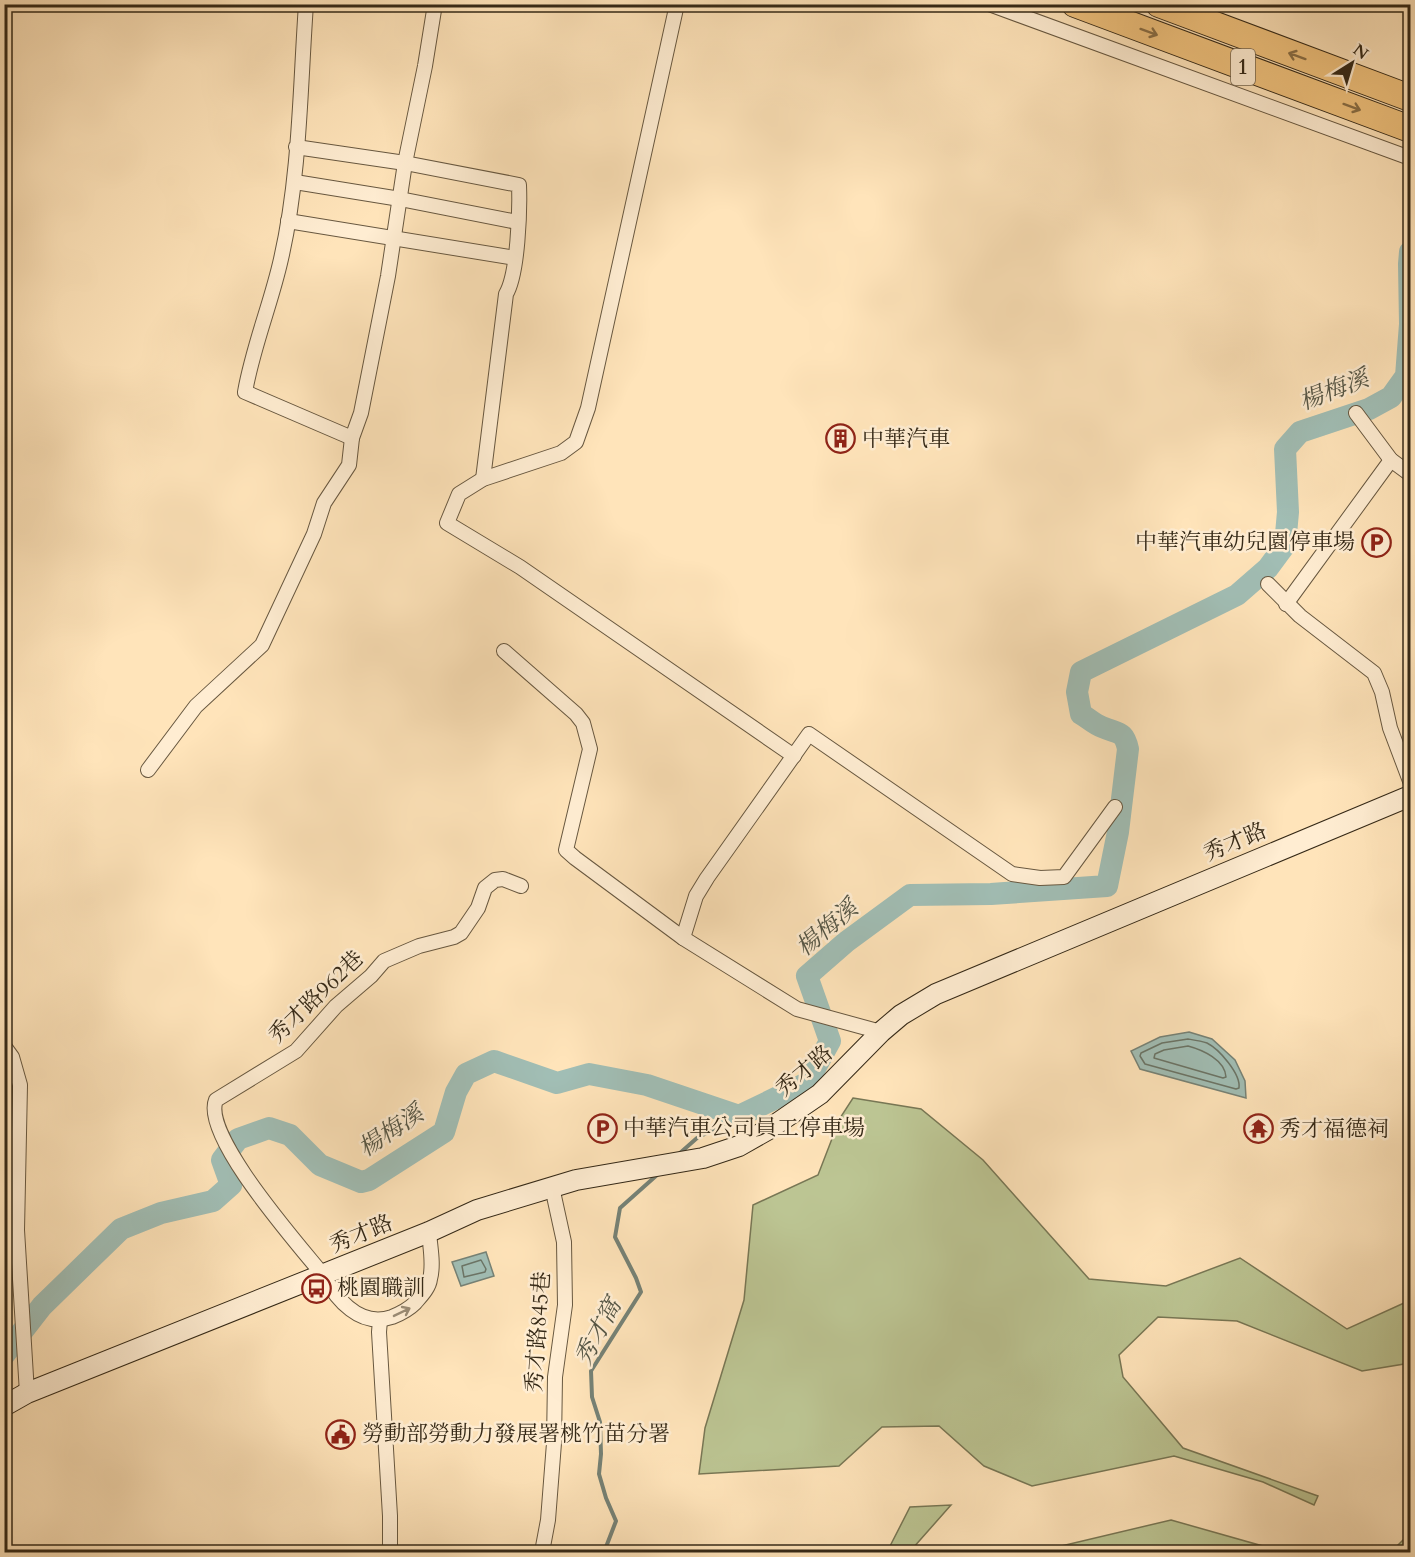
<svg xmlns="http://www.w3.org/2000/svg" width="1415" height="1557" viewBox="0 0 1415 1557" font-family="Cardo,'Noto Serif TC',serif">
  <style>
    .green { fill: #bcc593; stroke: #787755; stroke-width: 1.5 }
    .water { fill: #a1beb5; stroke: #768276; stroke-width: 1.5 }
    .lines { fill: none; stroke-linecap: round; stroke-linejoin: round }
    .shore { stroke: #6b7466; stroke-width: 1.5 }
    .stream { stroke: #768276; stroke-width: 4 }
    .river { stroke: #a1beb5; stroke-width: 22 }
    .street-casing { stroke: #685840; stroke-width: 16 }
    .secondary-casing { stroke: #352917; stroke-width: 22 }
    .highway-casing { stroke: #352917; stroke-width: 28 }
    .street { stroke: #ffedd2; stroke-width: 14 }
    .secondary { stroke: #ffedd2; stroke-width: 20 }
    .highway { stroke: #f0c27d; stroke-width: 26 }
    .oneway { stroke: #896e45 }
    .oneway2 { stroke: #9a8b74 }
    .labels { text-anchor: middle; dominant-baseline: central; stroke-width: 5; stroke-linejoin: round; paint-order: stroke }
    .shield { fill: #ffedd2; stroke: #72644f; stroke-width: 1.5 }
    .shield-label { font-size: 21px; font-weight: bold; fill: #352917 }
    .poi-label { font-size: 22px; fill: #352917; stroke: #ffedd2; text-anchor: start }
    .street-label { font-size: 22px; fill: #352917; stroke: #ffedd2 }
    .water-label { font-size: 24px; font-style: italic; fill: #555646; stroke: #ffedd2 }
  </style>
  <rect width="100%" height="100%" fill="#ffe4ba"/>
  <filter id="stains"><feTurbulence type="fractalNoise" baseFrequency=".00333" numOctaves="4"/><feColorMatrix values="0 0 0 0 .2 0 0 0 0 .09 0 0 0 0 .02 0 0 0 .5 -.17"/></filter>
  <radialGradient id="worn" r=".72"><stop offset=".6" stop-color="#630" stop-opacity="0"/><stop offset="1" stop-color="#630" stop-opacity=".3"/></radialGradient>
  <g class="green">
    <path d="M853 1098 921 1109 983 1160 1089 1279 1166 1286 1240 1258 1347 1329 1404 1303 1410 1302V1363L1362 1371 1237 1321 1158 1317 1119 1355 1123 1377 1183 1448 1318 1496 1314 1505 1263 1482 1174 1456 1032 1486 984 1466 939 1426 882 1427 839 1466 699 1474 705 1428 744 1300 753 1205 818 1175 840 1118Z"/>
    <path d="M951 1505 913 1548 914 1552H887L910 1507Z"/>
    <path d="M1171 1520 1284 1552H1035H1036Z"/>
    <path d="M1410 1533V1552H1391Z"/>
  </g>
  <g class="water">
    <path d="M1189 1032 1212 1039 1235 1060 1245 1081 1246 1098 1140 1069 1131 1051 1160 1037Z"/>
    <path d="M486 1252 494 1276 461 1286 452 1262Z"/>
  </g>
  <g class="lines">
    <g class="shore">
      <path d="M1188 1039C1194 1040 1201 1041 1207 1043 1219 1049 1241 1074 1239 1088L1236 1089 1145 1064 1140 1056 1141 1053 1162 1043Z"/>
      <path d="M1188 1046C1203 1050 1225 1060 1226 1077L1223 1078 1154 1058 1155 1054 1164 1050Z"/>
      <path d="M481 1260 486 1269 485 1272 464 1277 462 1266Z"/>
    </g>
    <g class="stream">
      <path d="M680 1153 697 1138 739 1116"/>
      <path d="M602 1552 606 1547 616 1521 606 1498 599 1474 601 1454 600 1422 592 1397 591 1371 641 1292 636 1278 615 1237 620 1208 657 1175"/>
    </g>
    <path class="river" d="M4 1355 42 1306 121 1229 161 1213 213 1201 231 1185 222 1160 238 1139 269 1128 290 1135 320 1165 361 1182 369 1180 444 1132 456 1092 466 1074 494 1061 557 1083 589 1074 647 1085 739 1116 807 1083 830 1041 807 976 846 942 910 895 991 894 1107 886 1118 832 1128 749C1124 730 1118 734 1102 727 1094 724 1088 718 1081 714L1077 692 1081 672 1237 595 1268 568 1285 545 1288 512 1285 449 1300 432 1369 409 1391 397 1406 376 1410 324 1409 264 1410 252"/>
    <defs>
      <g id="street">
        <path d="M306 4C300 89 300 176 281 259 271 304 253 346 245 392L352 438"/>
        <path d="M677 4 588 408 576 442 561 453 483 479 459 494 447 523 520 567 794 756"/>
        <path d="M989 4 1410 158"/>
        <path d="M296 147 405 163 519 185C520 210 518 274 506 294L483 479"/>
        <path d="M295 182 400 199 517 222"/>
        <path d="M288 221 515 258"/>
        <path d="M1356 413 1391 460 1410 474"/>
        <path d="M1268 584 1300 616 1374 673 1382 692 1390 728 1410 781"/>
        <path d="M1286 604 1391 460"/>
        <path d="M504 651 576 714 583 723 590 749 566 850 575 858 683 938 797 1009 881 1032"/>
        <path d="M148 770 196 706 262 645 314 534 324 503 349 465 352 438 361 413 388 276 405 163 425 66 435 4"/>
        <path d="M683 938 696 896 707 878 809 734 1012 874 1040 878 1064 877 1115 807"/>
        <path d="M4 1046 12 1057 20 1085 17 1230 27 1393"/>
        <path d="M429 1232C430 1247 434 1264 430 1279 429 1288 421 1296 415 1303 408 1310 402 1313 392 1317 360 1328 337 1300 323 1275 299 1245 201 1135 216 1100L296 1051 336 1006 371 976 384 961 419 946 454 937 461 933 478 908 485 888 495 880 503 879 521 886"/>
        <path d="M380 1320 379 1332 390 1516V1552"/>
        <path d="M542 1552 548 1520 554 1443 555 1377 565 1305 564 1242 552 1187"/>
      </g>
      <path id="secondary" d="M4 1406 27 1393 429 1232 477 1210 576 1180 703 1158 739 1146 769 1129 820 1094 881 1032 901 1015 936 994 1410 796"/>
      <g id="highway">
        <path d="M1075 4 1410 129"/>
        <path d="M1159 4 1410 98"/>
      </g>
    </defs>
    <use href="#street" class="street-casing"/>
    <use href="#secondary" class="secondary-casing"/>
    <use href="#highway" class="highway-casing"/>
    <use href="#street" class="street"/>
    <use href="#secondary" class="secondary"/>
    <use href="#highway" class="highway"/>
  </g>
  <defs><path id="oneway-shaft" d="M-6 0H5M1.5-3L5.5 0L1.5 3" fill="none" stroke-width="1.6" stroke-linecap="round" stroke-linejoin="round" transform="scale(1.5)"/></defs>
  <g class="oneway">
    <use href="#oneway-shaft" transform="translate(1149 32) rotate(20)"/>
    <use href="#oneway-shaft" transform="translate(1297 56) rotate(-160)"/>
    <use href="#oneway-shaft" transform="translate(1352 107) rotate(20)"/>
  </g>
  <use class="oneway2" href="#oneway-shaft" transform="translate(402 1312) rotate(-26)"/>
  <defs>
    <symbol id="building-ring" viewBox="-11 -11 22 22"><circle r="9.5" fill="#ffedd2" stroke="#8f2418" stroke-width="1.5"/><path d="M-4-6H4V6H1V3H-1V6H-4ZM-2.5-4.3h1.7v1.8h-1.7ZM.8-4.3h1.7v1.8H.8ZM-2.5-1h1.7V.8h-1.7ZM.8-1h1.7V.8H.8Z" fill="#8f2418"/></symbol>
    <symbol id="parking-ring" viewBox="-11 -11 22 22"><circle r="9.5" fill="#ffedd2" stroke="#8f2418" stroke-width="1.5"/><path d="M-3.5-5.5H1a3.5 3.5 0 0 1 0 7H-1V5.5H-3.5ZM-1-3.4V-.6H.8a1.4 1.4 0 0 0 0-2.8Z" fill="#8f2418"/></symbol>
    <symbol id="temple-ring" viewBox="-11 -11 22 22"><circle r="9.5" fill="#ffedd2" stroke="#8f2418" stroke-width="1.5"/><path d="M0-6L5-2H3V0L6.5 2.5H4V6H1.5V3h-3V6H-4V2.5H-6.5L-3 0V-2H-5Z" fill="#8f2418"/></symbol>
    <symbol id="bus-ring" viewBox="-11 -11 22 22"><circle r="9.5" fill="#ffedd2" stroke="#8f2418" stroke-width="1.5"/><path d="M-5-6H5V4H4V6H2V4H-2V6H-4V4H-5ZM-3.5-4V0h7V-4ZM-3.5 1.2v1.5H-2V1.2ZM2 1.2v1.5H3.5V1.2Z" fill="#8f2418"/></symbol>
    <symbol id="civic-ring" viewBox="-11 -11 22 22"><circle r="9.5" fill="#ffedd2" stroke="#8f2418" stroke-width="1.5"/><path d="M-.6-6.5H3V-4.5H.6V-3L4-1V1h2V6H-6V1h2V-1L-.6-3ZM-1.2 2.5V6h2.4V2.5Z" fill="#8f2418"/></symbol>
  </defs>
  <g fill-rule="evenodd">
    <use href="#building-ring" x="824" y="422" width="33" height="33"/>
    <use href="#parking-ring" x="1360" y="526" width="33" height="33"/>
    <use href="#parking-ring" x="586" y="1112" width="33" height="33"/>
    <use href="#temple-ring" x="1242" y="1112" width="33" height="33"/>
    <use href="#bus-ring" x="300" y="1272" width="33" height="33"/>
    <use href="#civic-ring" x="324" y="1418" width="33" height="33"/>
  </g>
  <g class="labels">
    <rect class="shield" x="1231" y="49" width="24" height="36" rx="4.5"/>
    <g class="shield-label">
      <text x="1243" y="67">1</text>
    </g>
    <g class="poi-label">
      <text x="862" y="439">中華汽車</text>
      <text x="1355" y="542" text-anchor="end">中華汽車幼兒園停車場</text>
      <text x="623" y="1128">中華汽車公司員工停車場</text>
      <text x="1279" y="1129">秀才福德祠</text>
      <text x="337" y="1288">桃園職訓</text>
      <text x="362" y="1434">勞動部勞動力發展署桃竹苗分署</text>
    </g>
    <g class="street-label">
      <text transform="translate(1235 842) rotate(-23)">秀才路</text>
      <text transform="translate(316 997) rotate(-44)">秀才路962巷</text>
      <text transform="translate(804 1071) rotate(-40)">秀才路</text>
      <text transform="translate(361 1234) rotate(-22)">秀才路</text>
      <text transform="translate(538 1332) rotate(-86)">秀才路845巷</text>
    </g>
    <g class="water-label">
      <text transform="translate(1334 390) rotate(-21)">楊梅溪</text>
      <text transform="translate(827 928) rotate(-40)">楊梅溪</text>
      <text transform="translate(391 1131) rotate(-34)">楊梅溪</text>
      <text transform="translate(598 1332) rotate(-62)">秀才窩</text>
    </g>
  </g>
  <rect width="1415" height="1557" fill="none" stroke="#ffe4ba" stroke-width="24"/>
  <rect x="6" y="6" width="1403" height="1545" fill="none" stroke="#352917" stroke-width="3"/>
  <rect x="12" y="12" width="1391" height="1533" fill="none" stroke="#352917" stroke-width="1.5"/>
  <g transform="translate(1352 63) rotate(37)" stroke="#ffedd2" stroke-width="4.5" paint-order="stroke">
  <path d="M0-4.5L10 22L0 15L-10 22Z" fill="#352917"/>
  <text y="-9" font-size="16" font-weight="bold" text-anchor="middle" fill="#352917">N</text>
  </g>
  <rect width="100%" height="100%" filter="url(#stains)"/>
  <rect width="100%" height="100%" fill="url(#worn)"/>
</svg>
